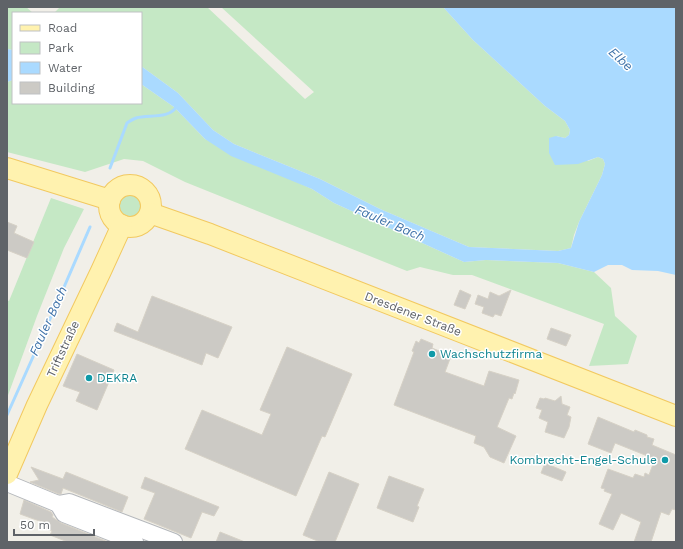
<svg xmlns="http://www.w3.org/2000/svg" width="683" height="549" viewBox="0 0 683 549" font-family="'Work Sans',sans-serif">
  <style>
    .green { fill: #c5e8c5 }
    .water { fill: #aadaff }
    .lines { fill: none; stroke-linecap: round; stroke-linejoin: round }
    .stream { stroke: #aadaff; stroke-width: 3 }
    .building { fill: #cccac5; stroke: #d6d1c6 }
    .minor-casing { stroke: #b5b8bc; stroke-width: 18 }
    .major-casing { stroke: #f2c960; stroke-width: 22 }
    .minor { stroke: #fff; stroke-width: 16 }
    .major { stroke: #fff2af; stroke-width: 20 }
    .culture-dot { fill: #0f9aa8; stroke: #fff; stroke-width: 1.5 }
    .labels { text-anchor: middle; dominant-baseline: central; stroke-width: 3; stroke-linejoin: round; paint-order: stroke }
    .street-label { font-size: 12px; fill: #5f6368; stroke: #fff }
    .culture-label { font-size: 12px; fill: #0d838f; stroke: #fff; text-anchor: start }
    .water-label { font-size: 13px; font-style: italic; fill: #4174aa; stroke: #fff }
  </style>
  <rect width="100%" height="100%" fill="#f1efe8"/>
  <g class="green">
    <path d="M7 7H26L33 13H13V50L7 49Z"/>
    <path d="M60 7H207L305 99 314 92 221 7H443L473 40 545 106 565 121 570 130 569 135 565 138 556 136 588 161 598 157 603 159 605 164 602 175 579 222 574 235 571 248 558 251 469 247 380 209 320 179 234 144 213 130 178 93 141 66V13H54Z"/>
    <path d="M13 80V103H141V84L174 107 205 139 312 189 334 203 464 262 486 260 558 263 594 272 611 288 615 316 637 336 628 364 589 366 604 324 472 275H453L420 267 407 271 185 182 143 161 124 159 85 172 7 152V82Z"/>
    <circle cx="130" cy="206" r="11"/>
    <path d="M51 198 84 209 64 248 37 316 7 398V300L9 301Z"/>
  </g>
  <g class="water">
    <path d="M443 7H676V275L658 271 632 270 622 265H608L594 272 558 263 486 260 464 262 334 203 312 189 231 156 205 139 174 107 141 84V66L178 93 213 130 234 144 320 179 380 209 469 247 558 251 571 248 579 222 602 175 605 164 603 159 598 157 578 164 555 165 549 153V138L556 136 565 138 569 135 570 130 565 121 545 106 473 40Z"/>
    <path d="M7 49 13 50V80L7 82Z"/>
  </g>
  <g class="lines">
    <g class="stream">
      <path d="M110 168 127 123C130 121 133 119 136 118 148 114 169 120 177 106"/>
      <path d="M7 415 58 301 90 227"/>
    </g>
  </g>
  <g class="building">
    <path d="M7 222 17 226 14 233 34 242 27 258 7 250Z"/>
    <path d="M460 290 471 295 465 309 454 305Z"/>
    <path d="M511 290 501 316 495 314 493 317 482 313 484 307 475 304 478 295 488 299 490 292 499 296Z"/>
    <path d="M152 296 232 327 218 358 206 353 202 365 114 331 117 323 138 332Z"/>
    <path d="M551 328 571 335 566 346 547 339Z"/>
    <path d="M421 339 433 344 432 348 451 356 445 372 484 386 489 371 519 380 515 394 514 393 512 399 509 398 497 427 516 436 504 463 490 457 484 447 474 443 476 436 394 405 414 352 412 351 416 341 419 343Z"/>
    <path d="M287 347 352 374 325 437 322 436 296 496 185 449 202 410 262 435 271 414 260 410Z"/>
    <path d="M77 354 114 370 97 410 76 401 80 392 63 386Z"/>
    <path d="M561 396 562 404 570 407 567 415 571 417 569 427 564 438 545 432 548 422 539 418 542 410 536 408 540 398 544 399 545 398 555 401Z"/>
    <path d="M598 417 634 432 635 430 647 435V437L654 439 652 445 676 455V510L672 509 669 515 661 512 651 542H634L641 522 621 513 613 530 599 524 612 494 604 491 605 489 601 488 608 469 633 478 635 474 644 477 645 473 649 475 655 459 615 443 611 453 588 444Z"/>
    <path d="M545 463 566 472 562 481 541 473Z"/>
    <path d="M31 467 63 479 66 472 128 497 122 512 63 488 61 494H59L30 482 39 480Z"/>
    <path d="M329 472 359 484 335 542H320L303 535Z"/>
    <path d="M389 476 424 489 417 506 419 507 413 522 377 508Z"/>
    <path d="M145 477 219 507 214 516 202 512 191 538 144 519 155 493 141 488Z"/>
    <path d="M24 500 51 512 53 515 52 517 61 523 108 542H68L50 535 52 531 44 528 45 523 20 514Z"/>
    <path d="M220 532 245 542H216Z"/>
  </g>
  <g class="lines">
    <defs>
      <g id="minor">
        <path d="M7 483 58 504 69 502 174 542"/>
        <path d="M58 504 64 514 135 542"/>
      </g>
      <g id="major">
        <path d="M7 168 110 200"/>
        <circle cx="130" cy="206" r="21"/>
        <path d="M150 213 210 234 676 416"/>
        <path d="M7 474 37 405 101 271 122 225"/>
      </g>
    </defs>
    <use href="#minor" class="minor-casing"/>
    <use href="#major" class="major-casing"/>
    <use href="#minor" class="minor"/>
    <use href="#major" class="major"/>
  </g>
  <g class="culture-dot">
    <circle cx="432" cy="354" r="4"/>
    <circle cx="89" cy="378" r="4"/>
    <circle cx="665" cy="460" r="4"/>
  </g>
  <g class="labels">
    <g class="street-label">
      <text transform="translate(413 314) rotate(21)">Dresdener Straße</text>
      <text transform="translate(63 349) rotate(-65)">Triftstraße</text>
    </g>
    <g class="culture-label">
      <text x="440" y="354">Wachschutzfirma</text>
      <text x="97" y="378">DEKRA</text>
      <text x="657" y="460" text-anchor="end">Kombrecht-Engel-Schule</text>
    </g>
    <g class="water-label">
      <text transform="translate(621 59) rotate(43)">Elbe</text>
      <text transform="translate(390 223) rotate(23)">Fauler Bach</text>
      <text transform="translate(48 321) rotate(-66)">Fauler Bach</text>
    </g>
  </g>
  <rect width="683" height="549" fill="none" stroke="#5f6368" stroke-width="16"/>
  <rect x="12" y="12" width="130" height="92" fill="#ffffff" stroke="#bfc1c3"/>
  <rect x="20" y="25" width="20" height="6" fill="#fff2af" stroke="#bfc1c3"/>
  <text x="48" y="32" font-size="12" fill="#5f6368">Road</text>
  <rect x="20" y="42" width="20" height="12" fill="#c5e8c5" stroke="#bfc1c3"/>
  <text x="48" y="52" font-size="12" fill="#5f6368">Park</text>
  <rect x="20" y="62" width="20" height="12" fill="#aadaff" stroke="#bfc1c3"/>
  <text x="48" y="72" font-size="12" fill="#5f6368">Water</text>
  <rect x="20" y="82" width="20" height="12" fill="#cccac5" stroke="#bfc1c3"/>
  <text x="48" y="92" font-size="12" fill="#5f6368">Building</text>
  <path d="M14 529v6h80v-6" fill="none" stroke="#5f6368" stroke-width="2"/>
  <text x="20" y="529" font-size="12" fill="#5f6368" stroke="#ffffff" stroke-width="3" paint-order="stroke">50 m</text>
</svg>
